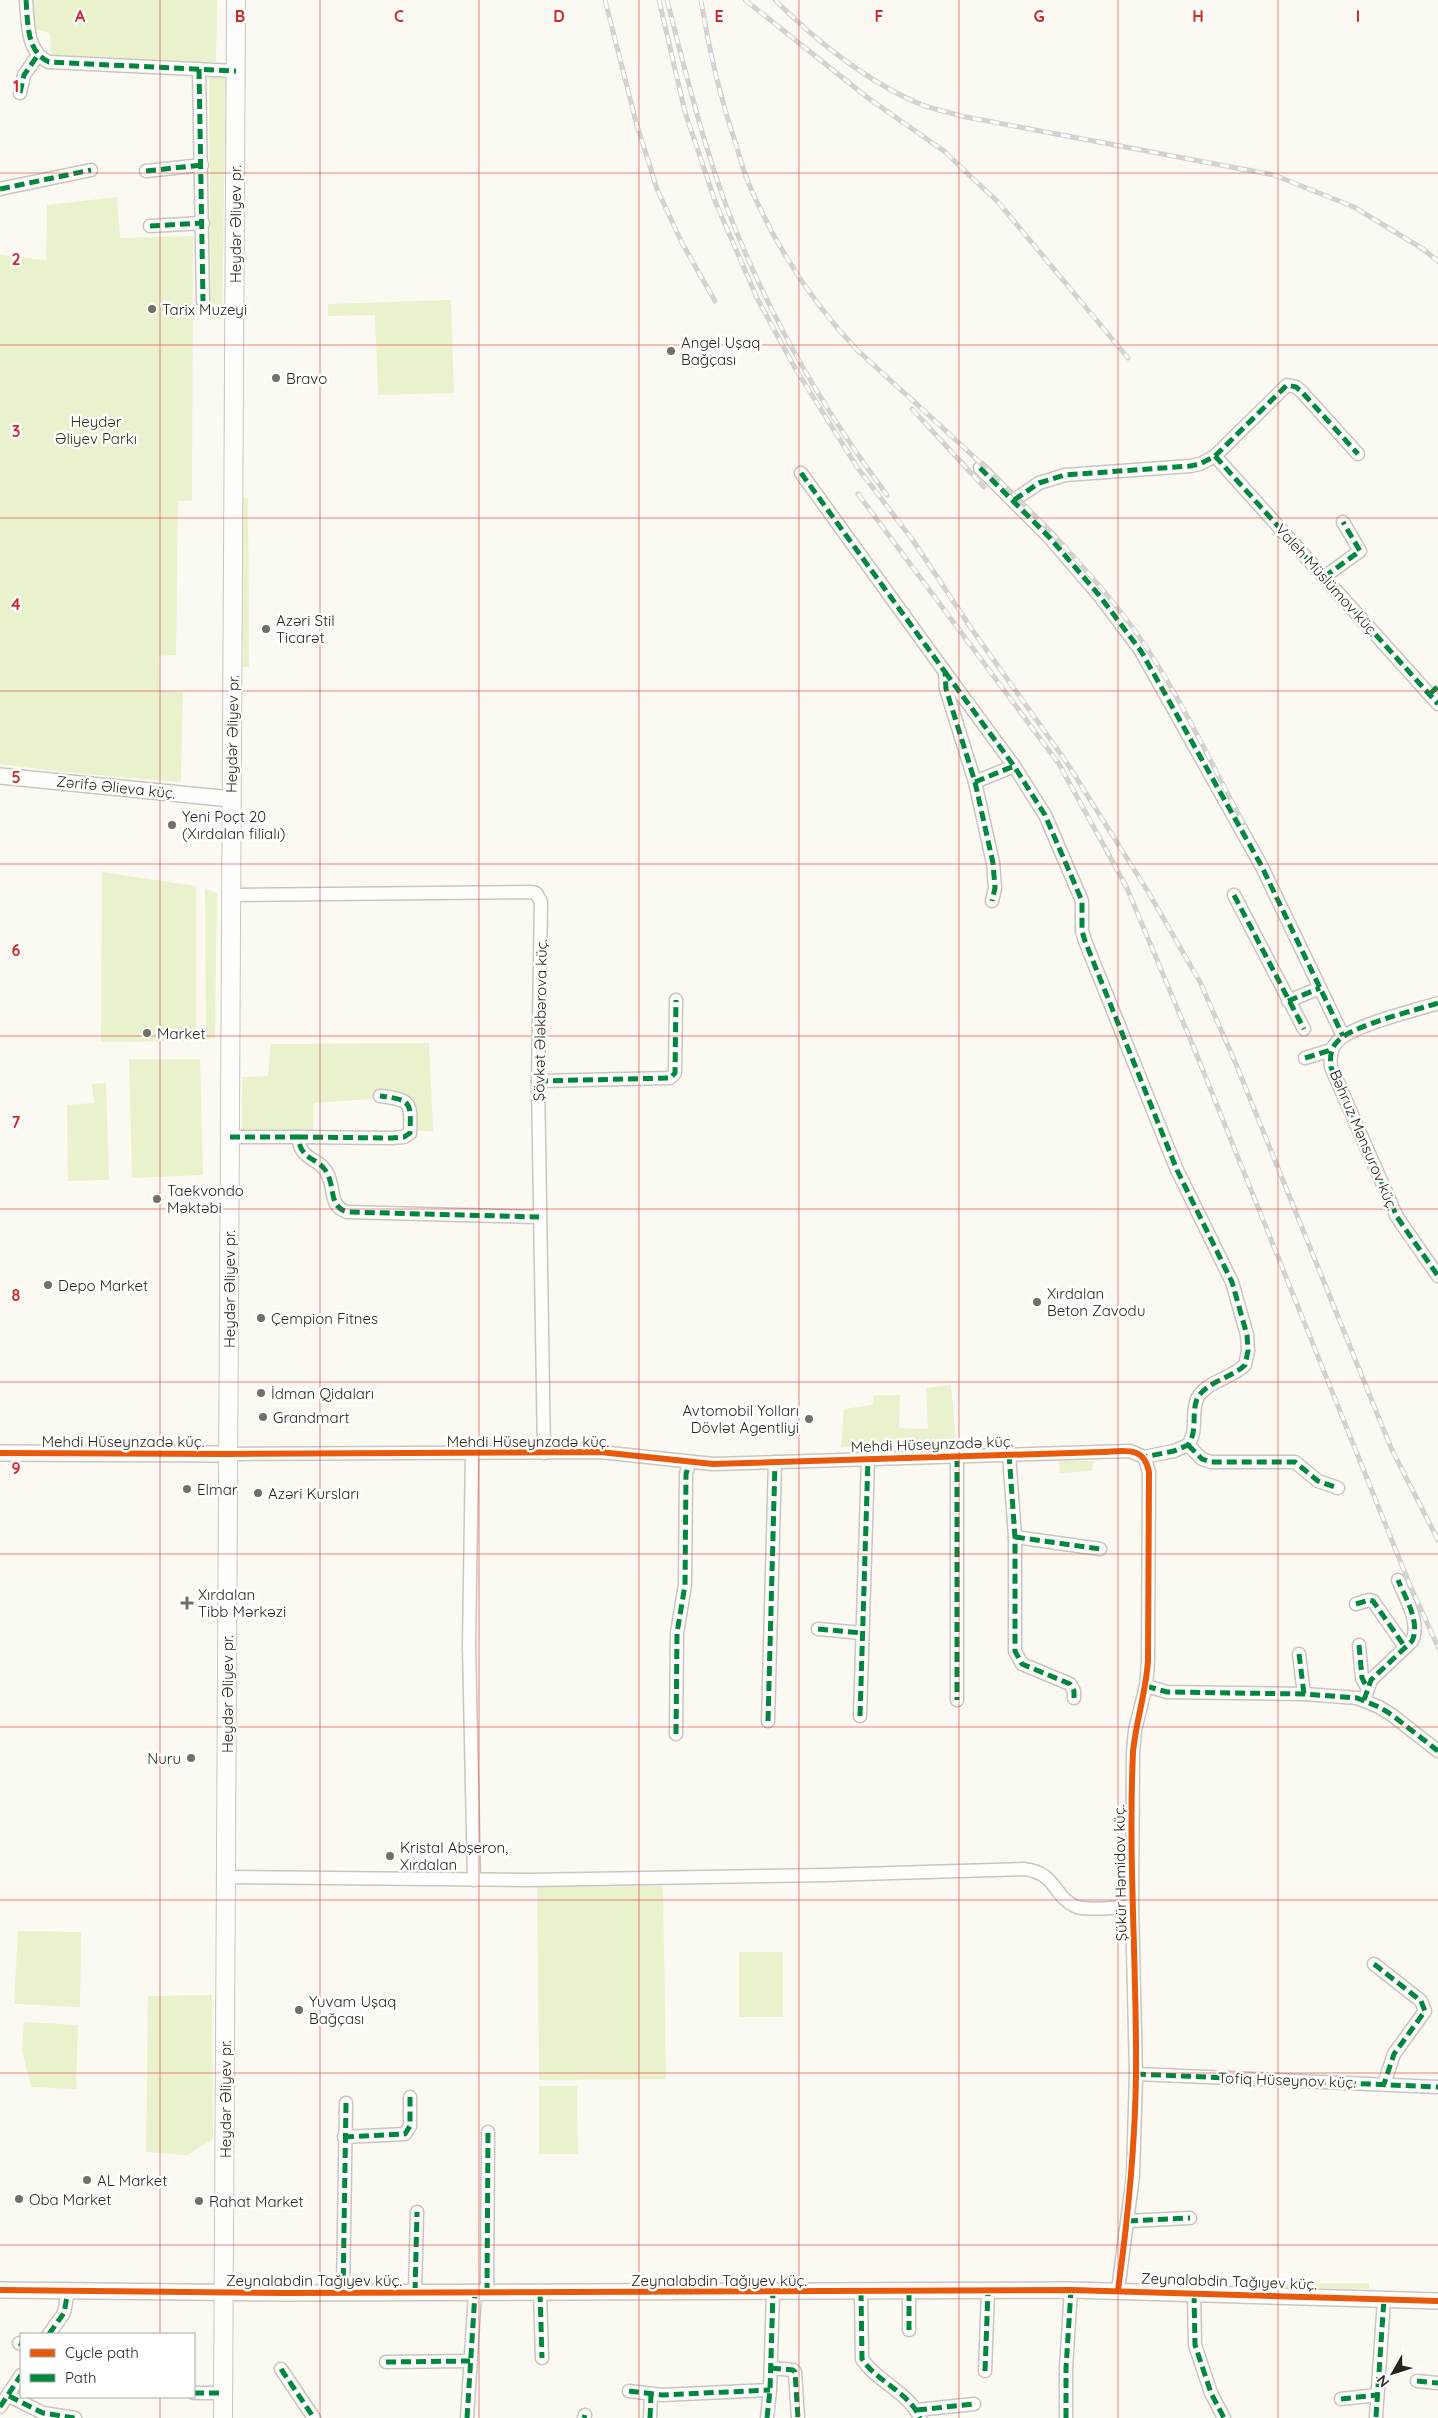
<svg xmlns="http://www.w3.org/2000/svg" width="1438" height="2418" viewBox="0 0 1438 2418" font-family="Quicksand,sans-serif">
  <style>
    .green { fill: #e9f2cc }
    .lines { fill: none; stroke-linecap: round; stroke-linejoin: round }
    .minor-casing { stroke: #c9c6bd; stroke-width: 15 }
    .tertiary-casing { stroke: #c9c6bd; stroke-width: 18 }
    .secondary-casing { stroke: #c9c6bd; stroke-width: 20 }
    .minor { stroke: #fffefd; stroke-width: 12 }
    .tertiary { stroke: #fffefd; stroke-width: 15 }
    .secondary { stroke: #fffefd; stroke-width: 18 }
    .rail-casing { stroke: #d2d2cf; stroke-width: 5 }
    .rail { stroke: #fff; stroke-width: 3; stroke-dasharray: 9; stroke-linecap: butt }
    .quiet { stroke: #00873e; stroke-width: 5; stroke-dasharray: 10 5; stroke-linecap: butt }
    .cycleway-casing { stroke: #fff; stroke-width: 9 }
    .cycleway { stroke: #e8590c; stroke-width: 6 }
    .grid { fill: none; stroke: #d62828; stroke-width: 1; stroke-opacity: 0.55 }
    .poi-dot { fill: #736f66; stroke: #fff; stroke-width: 2 }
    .labels { text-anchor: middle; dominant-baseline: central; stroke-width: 5; stroke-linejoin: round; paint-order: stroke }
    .street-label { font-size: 15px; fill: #29251a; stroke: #fff }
    .poi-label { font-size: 15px; fill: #29251a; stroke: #fff; text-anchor: start }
    .park-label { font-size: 15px; fill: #2b350b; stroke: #fff }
    .grid-label { font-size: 16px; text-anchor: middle; font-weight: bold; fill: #d62828; stroke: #fff; stroke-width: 5; stroke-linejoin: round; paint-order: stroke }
  </style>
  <rect width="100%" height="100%" fill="#fcf9f2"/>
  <g class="green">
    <path d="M32 0H217L216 62 51 55 50 33 34 29Z"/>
    <path d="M209 76 226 77 222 319H211Z"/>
    <path d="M117 197 120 238 193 236 192 501H178L176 655 159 656 160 691 183 692 181 782 62 772 0 764V255L46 260 47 205Z"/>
    <path d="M451 300 454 393 378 395 375 315 328 316V304Z"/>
    <path d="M242 498H248L249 667H243Z"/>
    <path d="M102 872 196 886V1041L101 1042Z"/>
    <path d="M205 888 217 894 215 1038 206 1040Z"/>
    <path d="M429 1043 433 1131H406L403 1097 314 1103 313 1131 242 1132V1077L268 1076 271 1044Z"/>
    <path d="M129 1059H200L203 1175 132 1178Z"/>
    <path d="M106 1083 109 1180 68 1181 67 1105 94 1103 92 1084Z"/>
    <path d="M951 1385 956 1441 841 1447 844 1409 872 1405 874 1395H900L899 1428 928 1429 926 1388Z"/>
    <path d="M1059 1461H1094L1092 1471 1060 1473Z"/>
    <path d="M663 1886 666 2079 539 2080 537 1887Z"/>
    <path d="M18 1931 81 1932 80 2007 14 2004Z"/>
    <rect x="739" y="1952" width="44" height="65"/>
    <path d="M212 1995 213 2139 187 2155 146 2152 148 1996Z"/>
    <path d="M24 2022 78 2025 76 2089 31 2087 22 2051Z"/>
    <path d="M539 2086H577L578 2154H539Z"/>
    <path d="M1279 2283H1369V2289L1279 2288Z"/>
  </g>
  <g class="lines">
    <defs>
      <g id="minor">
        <path d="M26 0C28 22 26 52 49 62L236 71"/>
        <path d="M199 69 203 301"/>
        <path d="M20 93 24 75 38 55"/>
        <path d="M146 171 202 165"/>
        <path d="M0 189 91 170"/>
        <path d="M150 226 203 223"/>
        <path d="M1215 456 1438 704"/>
        <path d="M980 468 1050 538 1099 595 1141 651 1261 865 1343 1036"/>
        <path d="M801 473 945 672 946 689 975 782 993 863 995 888 992 901"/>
        <path d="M1014 500 1039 483 1065 475 1190 466 1200 464 1215 456 1287 385 1296 387 1301 391 1358 454"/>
        <path d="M1324 577 1360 551 1343 522"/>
        <path d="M945 672 1014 766 1045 815 1082 901V931L1085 941 1177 1170 1232 1282 1247 1335 1248 1351 1245 1365C1232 1378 1205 1382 1197 1399 1191 1414 1198 1431 1188 1445L1174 1451 1144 1457"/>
        <path d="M975 782 1014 766"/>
        <path d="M231 895 532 892 536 893 541 902 538 1081 544 1453"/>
        <path d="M1234 895 1304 1029"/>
        <path d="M1288 1001 1320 988"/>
        <path d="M1438 1003C1417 1010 1349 1026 1337 1042 1330 1049 1330 1058 1331 1067L1397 1217 1438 1276"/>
        <path d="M1305 1058 1331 1050"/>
        <path d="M538 1081 670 1078 675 1073 676 1000"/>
        <path d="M230 1137H298C301 1163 320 1156 328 1175 335 1190 329 1206 347 1212L539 1217"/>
        <path d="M298 1137 392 1138 404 1137 410 1133C411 1102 412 1100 380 1096"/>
        <path d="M1188 1445 1202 1459 1211 1462H1295L1318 1481 1338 1488"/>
        <path d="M472 1453 469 1645 474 1880"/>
        <path d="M228 1454 600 1452 713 1464 1130 1451 1144 1457 1149 1472 1148 1661 1146 1686 1135 1730 1133 1752 1132 1907 1136 2074 1133 2176 1118 2290"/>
        <path d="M1009 1454 1015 1537V1651L1022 1664 1070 1684 1074 1691V1698"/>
        <path d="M957 1457V1700"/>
        <path d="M1015 1537 1100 1549"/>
        <path d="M1356 1604 1369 1600 1373 1601 1405 1647"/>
        <path d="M818 1629 862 1633"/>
        <path d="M1359 1645 1362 1678 1367 1687"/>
        <path d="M1299 1654 1304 1694"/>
        <path d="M1146 1686 1167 1692 1304 1694 1357 1698 1379 1707 1392 1715 1438 1751"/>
        <path d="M1364 1700 1371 1680 1412 1641C1421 1623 1405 1597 1398 1580"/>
        <path d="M860 1716 868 1459"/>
        <path d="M768 1721 775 1462"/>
        <path d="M676 1734 677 1633 685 1585 686 1474 689 1463"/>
        <path d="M226 1877 528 1880 826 1875 1024 1869C1058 1873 1052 1897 1077 1907 1090 1911 1118 1907 1132 1907"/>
        <path d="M1374 1964 1421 2001 1425 2011 1394 2054 1384 2084"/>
        <path d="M1136 2074 1438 2087"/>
        <path d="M344 2137 405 2134 410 2126V2097"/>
        <path d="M1128 2221 1190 2218"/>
        <path d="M861 2291 862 2359C877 2382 909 2392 920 2418"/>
        <path d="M909 2291V2330"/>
        <path d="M415 2292 417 2212"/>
        <path d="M540 2292 542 2358"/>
        <path d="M343 2293 346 2103"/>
        <path d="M487 2293 488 2132"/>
        <path d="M1194 2293 1195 2345 1211 2393 1224 2418"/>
        <path d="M49 2334 64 2313 68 2291"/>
        <path d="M19 2343 21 2344"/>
        <path d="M386 2362 470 2361"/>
        <path d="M771 2368 793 2370 795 2372 798 2418"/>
        <path d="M281 2369 314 2418"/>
        <path d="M985 2371 988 2291"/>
        <path d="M1417 2381 1438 2383"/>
        <path d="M629 2391 662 2395 770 2390"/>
        <path d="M194 2393H223"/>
        <path d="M9 2396 43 2413 75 2418"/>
        <path d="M1341 2399 1377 2395"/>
        <path d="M0 2407 21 2375"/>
        <path d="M917 2410 974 2404"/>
        <path d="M1376 2417 1384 2299"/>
        <path d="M467 2418 475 2293"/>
        <path d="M584 2418 585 2415"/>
        <path d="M650 2418 651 2395"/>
        <path d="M767 2418 770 2390 773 2292"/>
        <path d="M1066 2418V2368L1071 2290"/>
      </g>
      <g id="tertiary">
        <path d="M0 776 231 799"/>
        <path d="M0 1453 228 1454"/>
        <path d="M0 2290 286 2293 1071 2290 1438 2301"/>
      </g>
      <path id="secondary" d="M223 2418 236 0"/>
    </defs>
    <use href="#minor" class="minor-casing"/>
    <use href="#tertiary" class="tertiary-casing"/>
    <use href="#secondary" class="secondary-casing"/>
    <use href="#minor" class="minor"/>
    <use href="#tertiary" class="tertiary"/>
    <use href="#secondary" class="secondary"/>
    <defs>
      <g id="rail">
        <path d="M605 0 636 122 657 189 682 243 715 301"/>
        <path d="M659 0 685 112 715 201 757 298 795 368 857 467 912 539 973 631 1065 760 1147 890 1200 982 1236 1064 1391 1448 1438 1540"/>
        <path d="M667 0C685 70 702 140 727 208 766 310 822 408 887 495"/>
        <path d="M701 0C709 52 721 101 738 151 742 165 746 179 752 191 778 250 815 306 859 352"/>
        <path d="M745 0 868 98 944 151 967 173 998 202 1128 358"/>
        <path d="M775 0C815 40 871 85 925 106 939 110 953 114 966 117L1274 175 1354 207 1423 249 1438 261"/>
        <path d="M854 347C946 432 1042 513 1120 611 1170 674 1205 752 1243 823"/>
        <path d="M912 409 984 487"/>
        <path d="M858 494 1059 764 1126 886 1196 1053 1409 1583 1438 1647"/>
      </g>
    </defs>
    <use href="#rail" class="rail-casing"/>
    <use href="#rail" class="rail"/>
    <g class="quiet">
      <path d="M26 0C28 22 26 52 49 62L236 71"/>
      <path d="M199 69 203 301"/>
      <path d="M20 93 24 75 38 55"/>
      <path d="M146 171 202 165"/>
      <path d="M0 189 91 170"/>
      <path d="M150 226 203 223"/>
      <path d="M1215 456 1438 704"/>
      <path d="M980 468 1050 538 1099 595 1141 651 1261 865 1343 1036"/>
      <path d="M801 473 945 672 946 689 975 782 993 863 995 888 992 901"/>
      <path d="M1014 500 1039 483 1065 475 1190 466 1200 464 1215 456 1287 385 1296 387 1301 391 1358 454"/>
      <path d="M1324 577 1360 551 1343 522"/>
      <path d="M945 672 1014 766 1045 815 1082 901V931L1085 941 1177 1170 1232 1282 1247 1335 1248 1351 1245 1365C1232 1378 1205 1382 1197 1399 1191 1414 1198 1431 1188 1445L1174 1451 1144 1457"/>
      <path d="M1430 694 1438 686"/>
      <path d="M975 782 1014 766"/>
      <path d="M1234 895 1304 1029"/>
      <path d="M1288 1001 1320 988"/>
      <path d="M1438 1003C1417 1010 1349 1026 1337 1042 1330 1049 1330 1058 1331 1067L1397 1217 1438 1276"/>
      <path d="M1305 1058 1331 1050"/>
      <path d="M538 1081 670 1078 675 1073 676 1000"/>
      <path d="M230 1137H298C301 1163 320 1156 328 1175 335 1190 329 1206 347 1212L539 1217"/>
      <path d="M298 1137 392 1138 404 1137 410 1133C411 1102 412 1100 380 1096"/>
      <path d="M1188 1445 1202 1459 1211 1462H1295L1318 1481 1338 1488"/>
      <path d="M1009 1454 1015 1537V1651L1022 1664 1070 1684 1074 1691V1698"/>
      <path d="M957 1457V1700"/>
      <path d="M1015 1537 1100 1549"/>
      <path d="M1356 1604 1369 1600 1373 1601 1405 1647"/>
      <path d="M818 1629 862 1633"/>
      <path d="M1359 1645 1362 1678 1367 1687"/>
      <path d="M1299 1654 1304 1694"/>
      <path d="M1146 1686 1167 1692 1304 1694 1357 1698 1379 1707 1392 1715 1438 1751"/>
      <path d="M1364 1700 1371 1680 1412 1641C1421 1623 1405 1597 1398 1580"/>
      <path d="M860 1716 868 1459"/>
      <path d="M768 1721 775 1462"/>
      <path d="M676 1734 677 1633 685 1585 686 1474 689 1463"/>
      <path d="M1374 1964 1421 2001 1425 2011 1394 2054 1384 2084"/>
      <path d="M1136 2074 1438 2087"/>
      <path d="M344 2137 405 2134 410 2126V2097"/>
      <path d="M1128 2221 1190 2218"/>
      <path d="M861 2291 862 2359C877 2382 909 2392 920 2418"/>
      <path d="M909 2291V2330"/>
      <path d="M415 2292 417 2212"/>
      <path d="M540 2292 542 2358"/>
      <path d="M343 2293 346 2103"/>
      <path d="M487 2293 488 2132"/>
      <path d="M1194 2293 1195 2345 1211 2393 1224 2418"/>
      <path d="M49 2334 64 2313 68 2291"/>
      <path d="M19 2343 21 2344"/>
      <path d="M386 2362 470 2361"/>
      <path d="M771 2368 793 2370 795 2372 798 2418"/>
      <path d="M281 2369 314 2418"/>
      <path d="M985 2371 988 2291"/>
      <path d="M1417 2381 1438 2383"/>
      <path d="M629 2391 662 2395 770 2390"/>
      <path d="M194 2393H223"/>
      <path d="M9 2396 43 2413 75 2418"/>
      <path d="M1341 2399 1377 2395"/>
      <path d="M0 2407 21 2375"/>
      <path d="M917 2410 974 2404"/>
      <path d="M1376 2417 1384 2299"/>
      <path d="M467 2418 475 2293"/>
      <path d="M584 2418 585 2415"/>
      <path d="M650 2418 651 2395"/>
      <path d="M767 2418 770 2390 773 2292"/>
      <path d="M1066 2418V2368L1071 2290"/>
    </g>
    <defs>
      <g id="cycleway">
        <path d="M0 1453 228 1454 600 1452 713 1464 1102 1452C1124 1451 1144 1445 1149 1472L1148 1661C1146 1692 1136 1721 1133 1752 1128 1860 1137 1967 1136 2075 1135 2148 1128 2218 1118 2290"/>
        <path d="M0 2290 286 2293 1071 2290 1438 2301"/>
      </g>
    </defs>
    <use href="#cycleway" class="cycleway-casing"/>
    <use href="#cycleway" class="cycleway"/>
  </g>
  <path class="grid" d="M160 0V2334M320 0V2418M479 0V2418M639 0V2418M799 0V2418M959 0V2418M1118 0V2418M1278 0V2418M0 173H1438M0 345H1438M0 518H1438M0 691H1438M0 864H1438M0 1036H1438M0 1209H1438M0 1382H1438M0 1554H1438M0 1727H1438M0 1900H1438M0 2073H1438M0 2245H1438M160 2397V2418"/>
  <g class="poi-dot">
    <circle cx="152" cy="309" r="5"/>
    <circle cx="671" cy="351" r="5"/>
    <circle cx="276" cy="378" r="5"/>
    <circle cx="266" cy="629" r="5"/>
    <circle cx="172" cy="825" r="5"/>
    <circle cx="147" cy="1033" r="5"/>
    <circle cx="157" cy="1199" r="5"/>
    <circle cx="48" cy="1285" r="5"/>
    <circle cx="1037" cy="1302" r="5"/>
    <circle cx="261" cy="1318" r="5"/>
    <circle cx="261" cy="1393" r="5"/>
    <circle cx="263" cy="1417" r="5"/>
    <circle cx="809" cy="1419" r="5"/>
    <circle cx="187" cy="1489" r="5"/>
    <circle cx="258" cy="1493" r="5"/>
    <path d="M184.5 1595.5h5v5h5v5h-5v5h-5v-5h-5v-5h5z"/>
    <circle cx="191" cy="1758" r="5"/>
    <circle cx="390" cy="1856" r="5"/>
    <circle cx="299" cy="2010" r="5"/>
    <circle cx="87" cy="2180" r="5"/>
    <circle cx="19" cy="2199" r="5"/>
    <circle cx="199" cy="2201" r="5"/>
  </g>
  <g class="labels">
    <g class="street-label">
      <text transform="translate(235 224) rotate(-90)">Heydər Əliyev pr.</text>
      <text transform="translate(1327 580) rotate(48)">Valeh Müslümov küç.</text>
      <text transform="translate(232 734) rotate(-89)">Heydər Əliyev pr.</text>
      <text transform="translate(116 787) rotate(6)">Zərifə Əlieva küç.</text>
      <text transform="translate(540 1020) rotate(-89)">Şövkət Ələkbərova küç.</text>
      <text transform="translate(1364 1140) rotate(67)">Bəhruz Mənsurov küç.</text>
      <text transform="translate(229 1289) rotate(-90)">Heydər Əliyev pr.</text>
      <text x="123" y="1441">Mehdi Hüseynzadə küç.</text>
      <text x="528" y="1441">Mehdi Hüseynzadə küç.</text>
      <text transform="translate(932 1444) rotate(-2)">Mehdi Hüseynzadə küç.</text>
      <text transform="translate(227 1694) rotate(-90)">Heydər Əliyev pr.</text>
      <text transform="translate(1120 1873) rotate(-91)">Şükür Həmidov küç.</text>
      <text transform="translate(1287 2080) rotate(2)">Tofiq Hüseynov küç.</text>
      <text transform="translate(225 2099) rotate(-90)">Heydər Əliyev pr.</text>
      <text x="314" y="2280">Zeynalabdin Tağıyev küç.</text>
      <text x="719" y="2280">Zeynalabdin Tağıyev küç.</text>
      <text transform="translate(1229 2281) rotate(2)">Zeynalabdin Tağıyev küç.</text>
    </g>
    <g class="poi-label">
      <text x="162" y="309">Tarix Muzeyi</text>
      <text x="681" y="342">Angel Uşaq<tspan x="681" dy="17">Bağçası</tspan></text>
      <text x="286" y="378">Bravo</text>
      <text x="276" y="620">Azəri Stil<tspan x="276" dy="17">Ticarət</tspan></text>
      <text x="182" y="816">Yeni Poçt 20<tspan x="182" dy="17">(Xırdalan filialı)</tspan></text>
      <text x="157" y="1033">Market</text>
      <text x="167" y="1190">Taekvondo<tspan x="167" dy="17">Məktəbi</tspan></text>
      <text x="58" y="1285">Depo Market</text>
      <text x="1047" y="1293">Xırdalan<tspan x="1047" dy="17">Beton Zavodu</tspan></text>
      <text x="271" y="1318">Çempion Fitnes</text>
      <text x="271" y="1393">İdman Qidaları</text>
      <text x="799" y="1410" text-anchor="end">Avtomobil Yolları<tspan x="799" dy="17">Dövlət Agentliyi</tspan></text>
      <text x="273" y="1417">Grandmart</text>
      <text x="197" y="1489">Elmar</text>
      <text x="268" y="1493">Azəri Kursları</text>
      <text x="198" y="1594">Xırdalan<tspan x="198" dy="17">Tibb Mərkəzi</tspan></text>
      <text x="181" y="1758" text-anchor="end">Nuru</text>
      <text x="400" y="1847">Kristal Abşeron,<tspan x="400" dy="17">Xırdalan</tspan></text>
      <text x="309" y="2001">Yuvam Uşaq<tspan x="309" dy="17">Bağçası</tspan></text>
      <text x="97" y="2180">AL Market</text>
      <text x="29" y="2199">Oba Market</text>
      <text x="209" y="2201">Rahat Market</text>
    </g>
    <g class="park-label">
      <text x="96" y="421">Heydər<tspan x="96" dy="17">Əliyev Parkı</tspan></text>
    </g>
  </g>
  <g class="grid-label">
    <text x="80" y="22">A</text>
    <text x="240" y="22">B</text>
    <text x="399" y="22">C</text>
    <text x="559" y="22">D</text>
    <text x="719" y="22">E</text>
    <text x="879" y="22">F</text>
    <text x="1039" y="22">G</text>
    <text x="1198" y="22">H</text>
    <text x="1358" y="22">I</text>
    <text x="16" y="92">1</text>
    <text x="16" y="265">2</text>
    <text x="16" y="437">3</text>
    <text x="16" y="610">4</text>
    <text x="16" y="783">5</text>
    <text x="16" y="956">6</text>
    <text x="16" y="1128">7</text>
    <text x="16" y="1301">8</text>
    <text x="16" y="1474">9</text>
  </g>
  <rect x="20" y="2333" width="175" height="65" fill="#ffffff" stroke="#a9a8a3"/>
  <rect x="30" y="2349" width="25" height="8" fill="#e8590c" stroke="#a9a8a3"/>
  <text x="65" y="2358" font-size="15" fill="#29251a">Cycle path</text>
  <rect x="30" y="2374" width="25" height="8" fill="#00873e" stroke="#a9a8a3"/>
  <text x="65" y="2383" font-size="15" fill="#29251a">Path</text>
  <g transform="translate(1393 2373) rotate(231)" stroke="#ffffff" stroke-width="4" paint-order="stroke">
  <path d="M0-4L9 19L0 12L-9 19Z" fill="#29251a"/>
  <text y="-8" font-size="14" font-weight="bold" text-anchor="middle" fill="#29251a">N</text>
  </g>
</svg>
